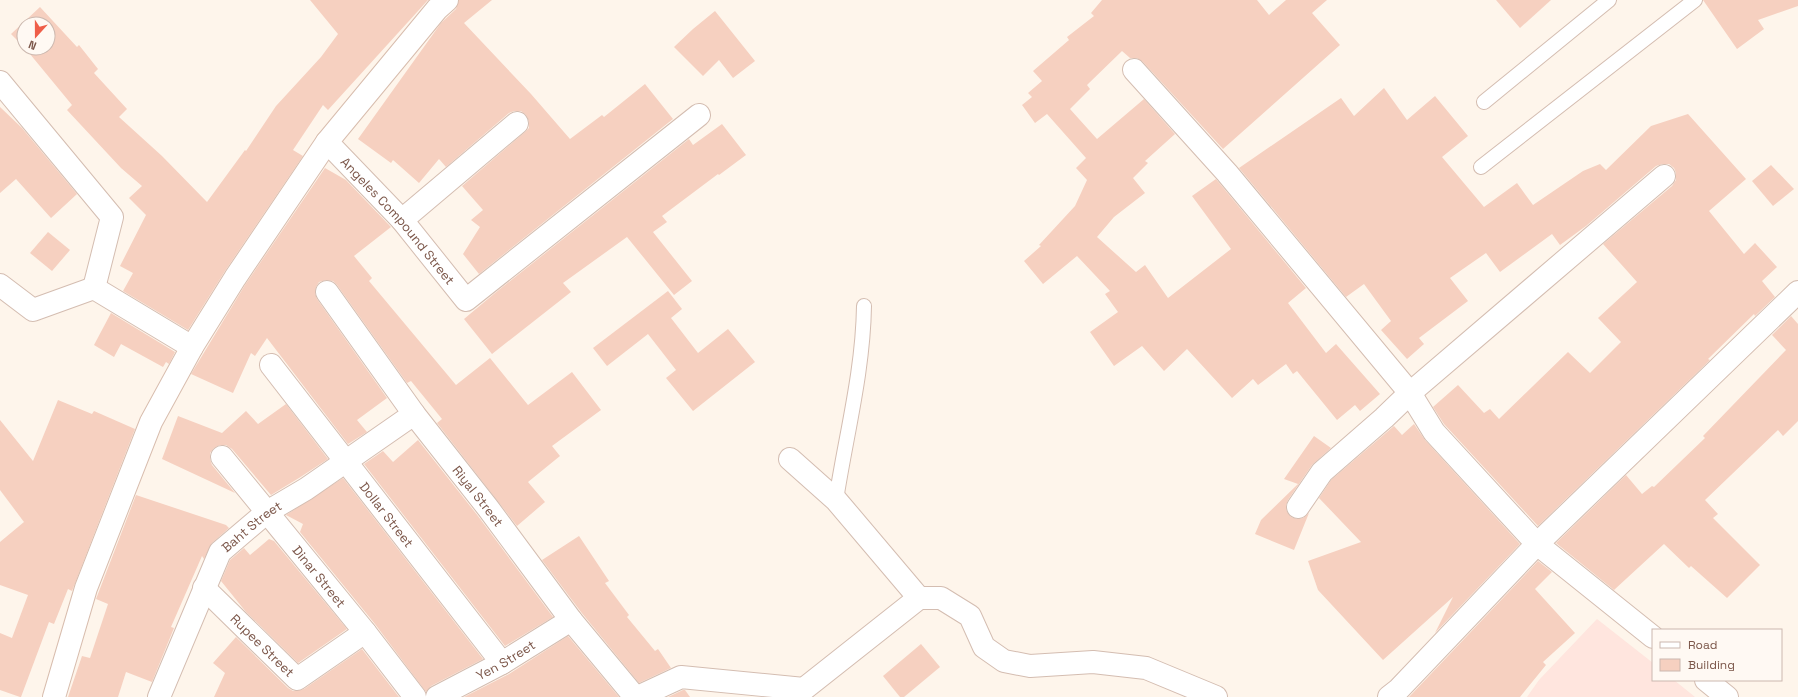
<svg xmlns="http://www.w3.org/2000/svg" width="1798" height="697" viewBox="0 0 1798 697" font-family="'Space Grotesk',sans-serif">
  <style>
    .commercial { fill: #ffe5de }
    .building { fill: #f6d0c0 }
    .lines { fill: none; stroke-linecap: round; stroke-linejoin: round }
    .lane-casing { stroke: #d4bdb1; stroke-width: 16 }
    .street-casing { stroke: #d4bdb1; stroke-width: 24 }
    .secondary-casing { stroke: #d8bdae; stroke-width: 24 }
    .lane { stroke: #fff; stroke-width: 14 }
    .street { stroke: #fff; stroke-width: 22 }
    .secondary { stroke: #fff; stroke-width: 22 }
    .labels { text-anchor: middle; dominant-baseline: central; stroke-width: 3; stroke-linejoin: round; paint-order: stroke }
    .street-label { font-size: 13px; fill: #7c574a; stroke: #fff9f3 }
  </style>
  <rect width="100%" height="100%" fill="#fef5eb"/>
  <path class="commercial" d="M1597 619 1653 663V680H1674L1695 697H1527L1539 680Z"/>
  <g class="building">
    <path d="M310 0H428L328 110 323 105 293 150 303 156 225 271 188 330 123 291 133 273 120 266 146 215 129 198 142 186 121 168 67 110 72 105 25 48H48V24H24V47L11 34 40 7 77 47 79 45 98 69 94 73 127 109 119 117 162 156 207 202 245 150 246 151 276 106 321 57 338 34Z"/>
    <path d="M459 0H492L464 23 531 94 570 139 602 115 604 117 645 84 673 119 479 274 463 254 480 227 471 220 483 210 462 186 525 132 529 128V121L526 115 521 111H514L509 113 446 167 439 159 419 183 393 160 391 163 358 139 441 23 456 9Z"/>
    <path d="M1102 0H1257L1269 15 1286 0H1327L1312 13 1340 45 1223 149 1143 62 1137 58H1130L1122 51 1087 85 1090 89 1070 109 1097 139 1144 99 1175 134 1145 161 1148 163 1133 178 1145 193 1114 217 1097 237 1136 272 1145 265 1168 298 1231 249 1192 196 1216 179 1306 288 1288 303 1326 353 1336 344 1380 394 1360 411 1355 405 1337 420 1297 371 1293 374 1286 364 1258 385 1253 379 1232 398 1187 349 1164 371 1142 346 1114 366 1090 332 1118 312 1105 294 1110 291 1077 256 1043 284 1024 261 1041 246 1039 245 1075 206 1087 180 1076 168 1086 158 1047 114 1035 123 1022 105 1032 97 1028 93 1042 81 1033 71 1069 40 1067 37 1094 16 1091 13Z"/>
    <path d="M1496 0H1551L1520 28Z"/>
    <path d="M1703 0H1798V6L1758 20 1764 29 1737 49Z"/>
    <path d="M715 11 755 61 733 78 719 60 703 76 674 47 693 29Z"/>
    <path d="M1384 88 1407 120 1435 96 1468 136 1442 157 1484 207 1517 183 1533 205 1583 171 1600 164 1606 170 1651 126 1688 114 1746 179 1709 211 1744 254 1755 243 1777 267 1762 281 1775 297 1755 316 1754 314 1708 359 1710 360 1538 526 1444 424 1433 407 1458 385 1484 413 1490 409 1499 419 1568 352 1590 373 1621 342 1598 318 1637 282 1603 244 1672 186 1676 180V173L1674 168 1669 164H1662L1656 166 1586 226 1560 245 1552 234 1500 272 1486 253 1450 278 1468 301 1419 338 1424 344 1407 359 1381 330 1391 321 1364 284 1346 297 1239 168 1341 98 1354 116Z"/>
    <path d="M0 107 22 128 77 194 51 218 16 179 0 193Z"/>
    <path d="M722 124 746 155 719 175 718 174 662 216 667 222 653 232 692 281 674 295 627 237 563 283 571 292 492 354 464 319 495 293 689 139 693 145Z"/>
    <path d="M1771 165 1794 189 1773 206 1752 181Z"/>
    <path d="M325 168 346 180 391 227 354 256 372 278 369 281 456 385 490 358 528 405 572 372 601 410 552 446 560 456 528 482 545 502 517 526 437 423 442 419 411 381 407 383 337 285 333 281 326 280 319 282 316 287 315 293 317 299 387 398 357 420 367 432 348 444 267 338 255 356 251 353 233 393 191 374 245 285Z"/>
    <path d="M48 232 70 250 52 271 30 253Z"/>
    <path d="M668 291 682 309 671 318 698 353 728 329 755 362 693 411 666 378 676 370 648 334 607 366 593 348Z"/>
    <path d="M111 313 175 352 169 364 166 362 163 367 121 344 114 357 94 345Z"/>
    <path d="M1791 316 1798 324V421L1783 436 1778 430 1705 500 1718 514 1713 518 1760 565 1727 598 1691 566 1689 568 1664 544 1614 590 1556 543 1626 475 1642 494 1652 486 1654 487 1705 438 1703 436 1786 350 1772 335Z"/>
    <path d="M58 400 92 414 94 411 135 429 72 591 68 589 54 624 49 622 21 697H20L0 690V633L12 638 28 595 0 585V542L24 522 0 490V420L33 461Z"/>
    <path d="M286 404 328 459 299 478 271 495 232 449 226 445H220L214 448 210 453V459L212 465 235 493 162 459 178 416 222 433 246 411 258 424Z"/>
    <path d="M1414 424 1425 440 1520 544 1435 633 1453 597 1383 660 1318 590 1308 561 1361 542 1319 498 1331 480 1394 426 1402 435Z"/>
    <path d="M1314 436 1331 448 1312 465 1288 500 1286 506 1287 512 1291 517 1297 519 1303 518 1309 513 1294 550 1255 534 1261 520 1298 484 1284 479Z"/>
    <path d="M418 440 478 516 553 617 505 646 364 464 383 451 393 462Z"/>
    <path d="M343 478 483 659 431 686 426 692 375 624 300 532 303 524 286 515Z"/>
    <path d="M136 495 226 525 229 528 212 543 204 559 202 556 171 627 174 628 152 682 126 672 118 697H68L82 656 90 658 108 604 96 599Z"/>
    <path d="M579 536 609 581 605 583 629 615 627 617 655 651 658 649 671 668 639 683 581 612 542 560Z"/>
    <path d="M269 539 274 541 347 629 298 663 246 612 221 581 230 560 244 548 250 555Z"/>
    <path d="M1538 561 1552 572 1535 589 1575 633 1543 662 1546 665 1520 697H1409Z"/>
    <path d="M568 636 619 697H464L509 674Z"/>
    <path d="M236 637 288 688 293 691 304 689 362 649 399 697H214L225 673 213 663Z"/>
    <path d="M921 644 940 667 904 697H900L883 676Z"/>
    <path d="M683 690H685L690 697H668Z"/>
  </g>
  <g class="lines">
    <defs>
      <g id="lane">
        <path d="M1484 102 1609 0"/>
        <path d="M1481 167 1695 0"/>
        <path d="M836 500C846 435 863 372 864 306"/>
      </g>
      <g id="street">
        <path d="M1134 70 1227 173 1410 393 1664 176"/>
        <path d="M0 82 112 217 94 288"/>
        <path id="s1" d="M327 142 402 220 466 300 699 115"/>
        <path d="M402 220 517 123"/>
        <path d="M0 285 33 310 94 288 192 347"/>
        <path id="s2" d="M327 292 414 414 488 508 571 620 635 697"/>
        <path id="s3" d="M271 365 502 663"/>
        <path id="s4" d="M222 457 365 632 415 697"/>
        <path d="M790 459 836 500 919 598"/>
        <path d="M1298 507 1322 472 1384 418 1410 393 1434 432 1537 544 1653 637"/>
        <path id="s5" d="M204 588 297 679 365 632"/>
        <path d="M1706 680 1727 697"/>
        <path id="s6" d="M159 697 220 552 267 512 306 489 414 414"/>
        <path id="s7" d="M437 697 502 663 571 620"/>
        <path d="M638 697 681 677 804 689 919 598H941L970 616 984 647 1004 661 1030 666 1093 662 1146 668 1216 697"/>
        <path d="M1389 697 1398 690 1537 544 1798 292"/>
      </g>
      <path id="secondary" d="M54 697 86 588 151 422 192 347 235 278 327 142 437 9 447 0"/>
    </defs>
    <use href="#lane" class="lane-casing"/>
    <use href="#street" class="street-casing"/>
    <use href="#secondary" class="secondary-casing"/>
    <use href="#lane" class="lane"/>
    <use href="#street" class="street"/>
    <use href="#secondary" class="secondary"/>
  </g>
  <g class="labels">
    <g class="street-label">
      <text stroke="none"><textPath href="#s1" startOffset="106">Angeles Compound Street</textPath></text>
      <text stroke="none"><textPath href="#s2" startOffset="254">Riyal Street</textPath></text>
      <text stroke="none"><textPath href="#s3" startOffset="189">Dollar Street</textPath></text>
      <text stroke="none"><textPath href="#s6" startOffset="198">Baht Street</textPath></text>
      <text stroke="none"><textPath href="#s4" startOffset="154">Dinar Street</textPath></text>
      <text stroke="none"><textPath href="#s5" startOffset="82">Rupee Street</textPath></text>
      <text stroke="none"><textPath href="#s7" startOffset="78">Yen Street</textPath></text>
    </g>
  </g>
  <rect x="1652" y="629" width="130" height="52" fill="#fff9f3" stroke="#cbb8af"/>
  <rect x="1660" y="642" width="20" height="6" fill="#ffffff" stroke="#cbb8af"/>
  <text x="1688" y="649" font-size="12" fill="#7c574a">Road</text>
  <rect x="1660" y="659" width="20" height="12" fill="#f6d0c0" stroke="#cbb8af"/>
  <text x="1688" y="669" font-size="12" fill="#7c574a">Building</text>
  <g transform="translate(36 36) rotate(201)"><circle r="19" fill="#fff9f3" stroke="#cbb8af"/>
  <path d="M0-3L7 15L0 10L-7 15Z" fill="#ef5e49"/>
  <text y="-6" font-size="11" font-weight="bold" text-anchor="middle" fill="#7c574a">N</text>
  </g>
</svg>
